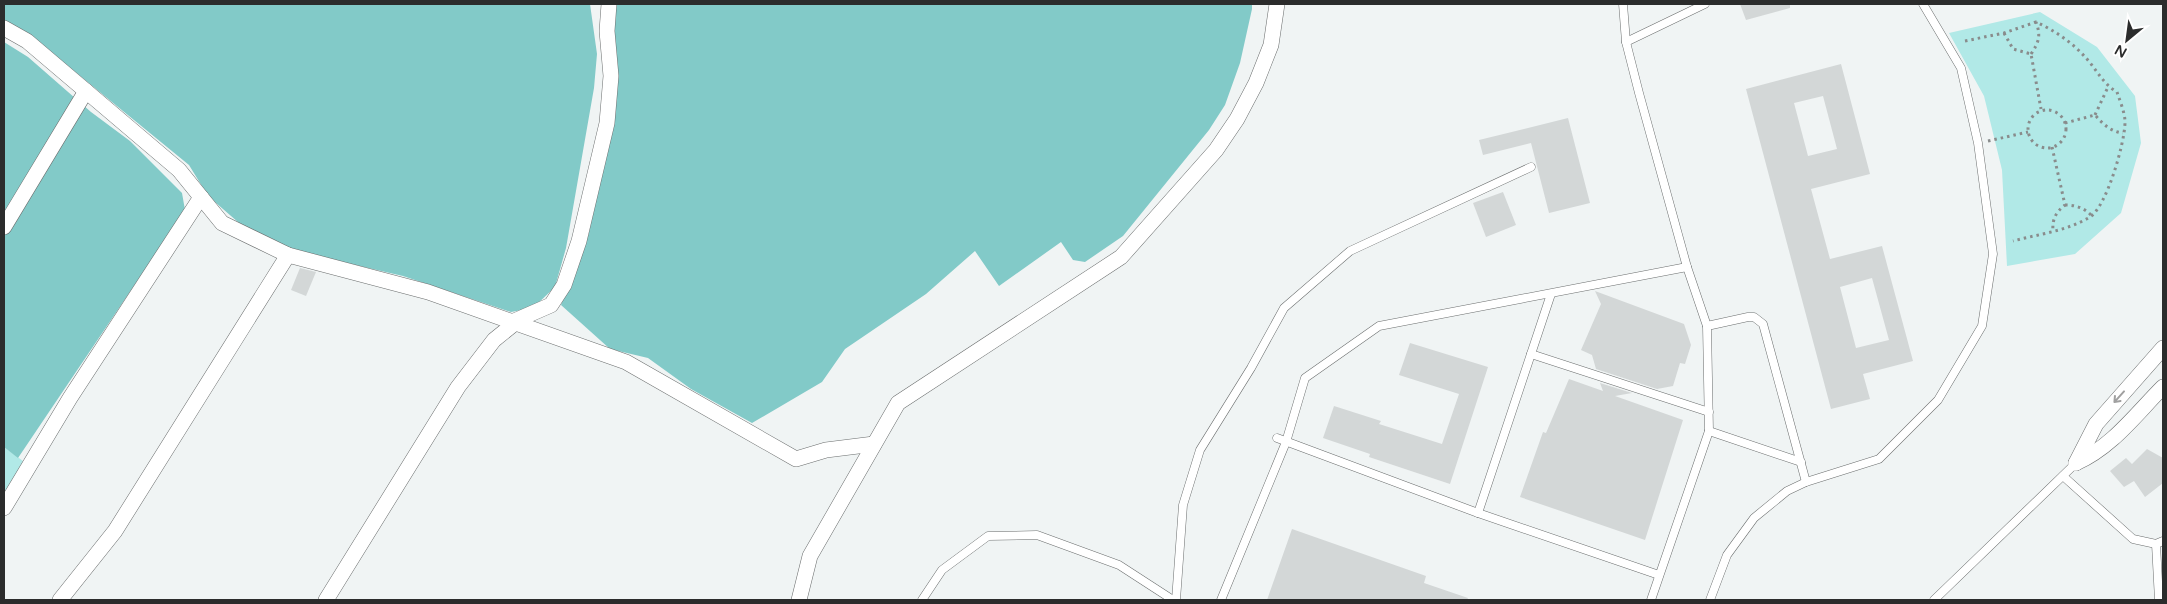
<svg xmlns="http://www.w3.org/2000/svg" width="2167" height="604" viewBox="0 0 2167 604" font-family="'Varela Round',sans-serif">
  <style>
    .green { fill: #b1e9e7 }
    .forest { fill: #82cac8 }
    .building { fill: #d3d7d7; fill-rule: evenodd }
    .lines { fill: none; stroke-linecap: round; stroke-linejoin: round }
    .service-casing { stroke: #6b6e6e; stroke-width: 9 }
    .minor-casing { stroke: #6b6e6e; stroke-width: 16 }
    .path { stroke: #898c8c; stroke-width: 3; stroke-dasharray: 2.5 4; stroke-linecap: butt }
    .service { stroke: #fff; stroke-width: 8 }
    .minor { stroke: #fff; stroke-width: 15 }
    .oneway { stroke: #a0a0a0 }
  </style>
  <rect width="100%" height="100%" fill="#f0f4f4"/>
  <g class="green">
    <path d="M2040 12 2097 47 2135 96 2141 143 2121 213 2075 254 2007 266 2002 170 1984 96 1949 33Z"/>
    <path d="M4 447 23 461 4 496Z"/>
  </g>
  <g class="forest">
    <path d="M4 4H590L597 54 594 88 566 248 555 287 533 308 511 312 403 276 299 252 246 229 208 196 189 165 30 35 4 21Z"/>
    <path d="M611 4H1252V9L1240 63 1225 105 1209 130 1123 236 1085 262 1073 260 1061 242 999 286 975 251 926 294 845 349 822 382 752 423 691 389 648 358 610 349 561 305 589 233Z"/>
    <path d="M4 42 28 57 91 112 130 141 182 193 185 210 18 458 4 447Z"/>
  </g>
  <g class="building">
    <path d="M1740 4H1790V8L1746 20Z"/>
    <path d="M1841 64 1870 174 1811 189 1830 259 1882 246 1913 361 1863 374 1870 399 1831 409 1746 89ZM1823 96 1837 149 1808 156 1794 103ZM1872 278 1889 340 1856 348 1840 287Z"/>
    <path d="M1568 118 1590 203 1549 213 1531 143 1483 155 1479 140Z"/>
    <path d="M1503 192 1516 225 1486 237 1473 203Z"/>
    <path d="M300 268 316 272 306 296 291 290Z"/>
    <path d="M1595 291 1684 324 1691 345 1685 364 1680 363 1673 386 1657 389 1596 369 1592 355 1581 350 1601 304Z"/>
    <path d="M1410 343 1488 367 1450 484 1369 457 1370 454 1323 438 1334 406 1381 421 1379 424 1442 444 1459 394 1399 375Z"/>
    <path d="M1569 379 1603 391 1600 383 1632 393 1615 396 1683 420 1645 540 1520 497 1543 432 1546 433Z"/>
    <path d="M2147 449 2163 458V483L2145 497 2134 481 2124 487 2110 471 2126 458 2132 464Z"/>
    <path d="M1292 529 1426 576 1424 583 1468 598 1467 600H1267Z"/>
  </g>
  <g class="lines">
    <defs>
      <g id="service">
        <path d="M1623 4 1626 42 1639 93 1687 267 1707 326 1709 431 1651 600"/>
        <path d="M1626 42 1705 4"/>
        <path d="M1707 326 1748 317H1754L1763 324 1806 482"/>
        <path d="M1531 354 1709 412"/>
        <path d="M1709 431 1801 462"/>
        <path d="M1277 438 1478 513 1659 575"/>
        <path d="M2063 476 2133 539 2156 544 2163 541"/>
        <path d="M1478 513 1551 294"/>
        <path d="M2156 544 2159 600"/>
        <path d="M922 600 942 570 988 536 1037 535 1119 565 1173 600"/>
        <path d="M1176 600 1183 505 1200 450 1251 368 1284 308 1350 251 1531 167"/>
        <path d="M1221 600 1286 442 1305 378 1379 326 1687 267"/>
        <path d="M1710 600 1727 555 1754 518 1787 491 1806 482 1879 459 1938 400 1982 326 1993 254 1978 143 1961 68 1923 4"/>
        <path d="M1934 600 2076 463"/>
      </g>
      <g id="minor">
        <path d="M4 28 27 41 179 170 222 223 288 255 428 292 626 362 796 459 826 450 874 444"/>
        <path d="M4 227 86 91"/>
        <path d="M512 322 551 305 564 285 579 241 607 123 611 76 607 31 609 4"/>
        <path d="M2076 463 2096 424 2163 348"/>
        <path d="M2076 463C2112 447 2136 414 2163 387"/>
        <path d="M4 508 70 398 201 197"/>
        <path d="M60 600 115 531 288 255"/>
        <path d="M326 600 458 387 494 340 515 323"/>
        <path d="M799 600 810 556 898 403 1121 257 1216 150 1237 119 1256 83 1271 45 1277 4"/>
      </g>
    </defs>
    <use href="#service" class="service-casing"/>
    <use href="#minor" class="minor-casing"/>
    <g class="path">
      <path d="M2004 33 2013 49 2031 54 2041 109"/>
      <path d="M1965 41 2004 33 2036 22C2054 30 2073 43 2086 58 2097 70 2103 84 2117 92 2120 101 2125 113 2125 122 2125 142 2107 206 2090 217 2067 231 2039 234 2013 241"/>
      <path d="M2031 54C2039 42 2041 36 2036 22"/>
      <circle cx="2047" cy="129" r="19"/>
      <path d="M2095 115 2108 87"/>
      <path d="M2065 123 2095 115C2103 124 2111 132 2123 133"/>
      <path d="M1988 141 2028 132"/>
      <path d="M2052 147 2065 205C2056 212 2052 219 2053 231"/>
      <path d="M2065 205C2076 205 2084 208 2091 215"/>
    </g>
    <use href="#service" class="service"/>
    <use href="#minor" class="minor"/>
  </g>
  <defs><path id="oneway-shaft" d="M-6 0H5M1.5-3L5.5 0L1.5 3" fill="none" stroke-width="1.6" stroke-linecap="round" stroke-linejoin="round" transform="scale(1.25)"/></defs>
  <use class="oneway" href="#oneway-shaft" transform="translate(2119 397) rotate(132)"/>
  <rect width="2167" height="604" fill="none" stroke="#2b2c2c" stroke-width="10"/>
  <g transform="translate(2127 40) rotate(209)" stroke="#ffffff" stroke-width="4" paint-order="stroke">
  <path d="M0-4L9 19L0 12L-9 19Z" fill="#2b2c2c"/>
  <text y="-8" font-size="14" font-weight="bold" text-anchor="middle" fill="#2b2c2c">N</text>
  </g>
</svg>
